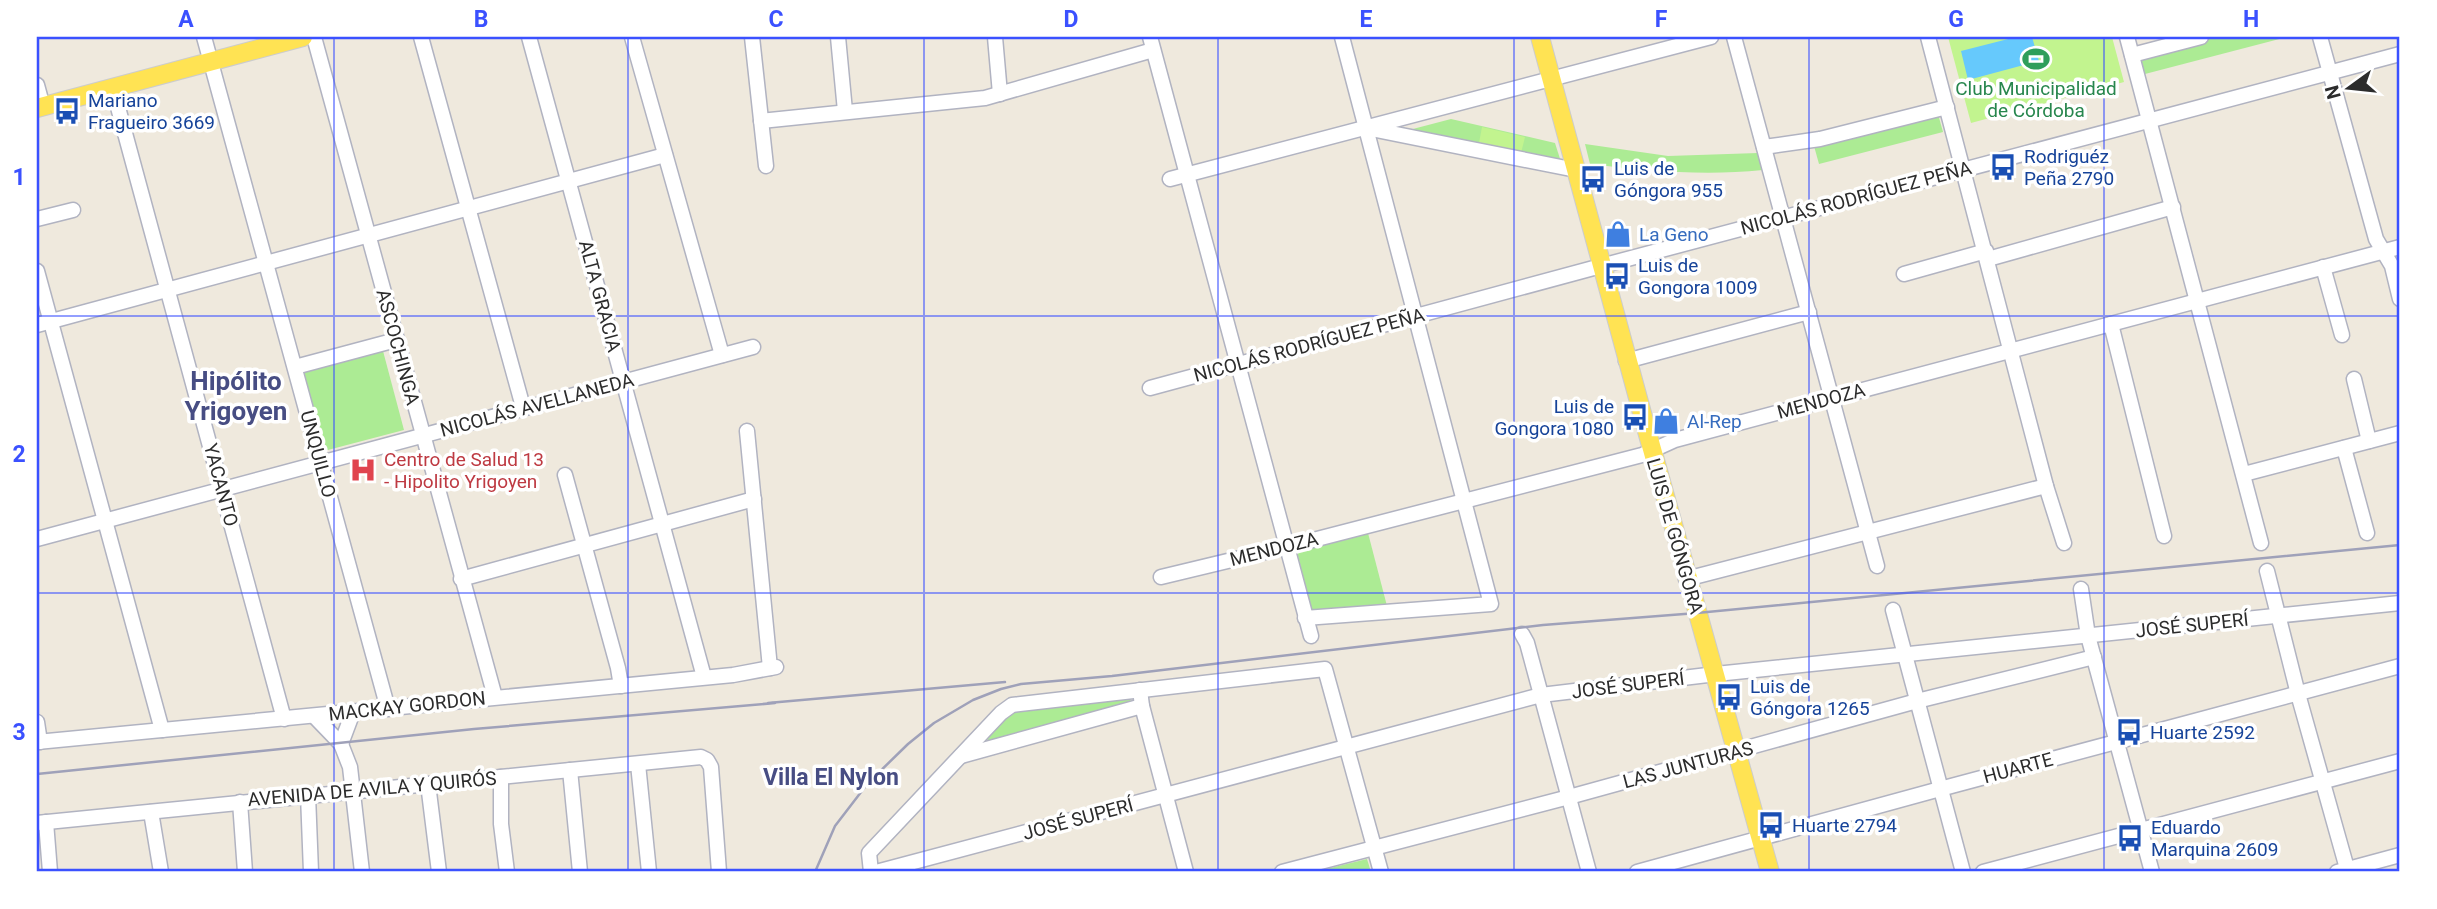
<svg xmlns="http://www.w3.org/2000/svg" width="2437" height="909" viewBox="0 0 2437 909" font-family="Roboto,sans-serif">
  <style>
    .green { fill: #aceb94 }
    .pitch { fill: #c2f48f }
    .water { fill: #66c9fc }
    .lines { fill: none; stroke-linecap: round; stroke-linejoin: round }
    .minor-casing { stroke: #b1b3c1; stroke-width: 17 }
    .major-casing { stroke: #ccc; stroke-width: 20 }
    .minor { stroke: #fff; stroke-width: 14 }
    .major { stroke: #ffe353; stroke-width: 18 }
    .rail { stroke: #9fa1b9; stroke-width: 2.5 }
    .grid { fill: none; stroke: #3b51ff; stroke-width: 2; stroke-opacity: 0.55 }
    .labels { text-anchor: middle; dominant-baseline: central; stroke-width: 7; stroke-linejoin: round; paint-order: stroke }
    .leisure-label { font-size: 19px; fill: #27864d; stroke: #fff }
    .transit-label { font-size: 19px; fill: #164399; stroke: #fff; text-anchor: start }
    .street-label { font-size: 19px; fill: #2c2c2c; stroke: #fff }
    .shop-label { font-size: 19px; fill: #366cbe; stroke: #fff; text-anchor: start }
    .health-label { font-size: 19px; fill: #be3a42; stroke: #fff; text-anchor: start }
    .quarter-label { font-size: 23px; font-weight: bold; fill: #474d83; stroke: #fff }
    .district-label { font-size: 26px; font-weight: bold; fill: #474d83; stroke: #fff }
    .neatline { fill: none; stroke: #3b51ff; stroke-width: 2.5 }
    .grid-label { font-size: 23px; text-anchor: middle; font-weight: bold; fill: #3b51ff }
  </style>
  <rect width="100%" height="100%" fill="#efe9dd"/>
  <g class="green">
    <path d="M2201 37H2287L2145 74 2139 53Z"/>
    <path d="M1938 114 1943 132 1819 164 1814 146Z"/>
    <path d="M1451 119 1555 143 1561 162 1409 130Z"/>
    <path d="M1585 144 1668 156 1758 153 1763 170C1704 176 1648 171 1590 164Z"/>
    <path d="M383 351 404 430 324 451 303 372Z"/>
    <path d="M1368 533 1387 606 1312 612 1297 552Z"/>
    <path d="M1130 698 1131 703 984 744 1013 706Z"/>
    <path d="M1367 859 1371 872H1314Z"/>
  </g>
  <g class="pitch">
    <path d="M1948 37H2112L2124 82 1971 123Z"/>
    <path d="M1482 127 1525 137 1521 153 1479 143Z"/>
  </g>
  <path class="water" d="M2016 37H2032L2039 61 1968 80 1961 51Z"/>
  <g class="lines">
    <defs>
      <g id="minor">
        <path d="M204 37 388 709"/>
        <path d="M314 37 495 697"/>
        <path d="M421 37 523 407"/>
        <path d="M529 37 704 677"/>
        <path d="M632 37 722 355"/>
        <path d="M752 37 766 166"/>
        <path d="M838 37 845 111"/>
        <path d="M995 37 1000 94"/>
        <path d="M1150 37 1311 636"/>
        <path d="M1734 37 1877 566"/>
        <path d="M1928 37 2046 486 2064 543"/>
        <path d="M2127 37 2261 543"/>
        <path d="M2320 37 2376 239 2392 266 2400 299"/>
        <path d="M2132 55 2201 37"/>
        <path d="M37 85 43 107"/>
        <path d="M113 89 284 719"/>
        <path d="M761 121 985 98 1153 50"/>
        <path d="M1371 129 1576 170"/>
        <path d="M1764 147 1820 139 1947 107"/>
        <path d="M1170 179 1711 37"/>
        <path d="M37 219 73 210"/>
        <path d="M1988 259 2173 207"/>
        <path d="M2323 267 2342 335"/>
        <path d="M37 271 162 730"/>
        <path d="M1904 274 1986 251"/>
        <path d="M2111 324 2164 536"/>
        <path d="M37 325 665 155"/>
        <path d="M1626 361 1809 312"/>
        <path d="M295 367 396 340"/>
        <path d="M2354 379 2369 441"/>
        <path d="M1150 388 1601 266 2400 54"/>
        <path d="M747 431 770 668"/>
        <path d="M2344 448 2367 533"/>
        <path d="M2244 474 2400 433"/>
        <path d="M565 475 618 668 621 686"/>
        <path d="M37 539 753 347"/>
        <path d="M2267 571 2298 694 2348 872"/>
        <path d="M1161 577 1286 547 1642 455 1675 440 2400 247"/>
        <path d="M461 579 754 499"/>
        <path d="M1686 579 2046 486"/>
        <path d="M2081 589 2088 636 2152 872"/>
        <path d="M1893 610 1963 872"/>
        <path d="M1305 618 1491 604 1342 37"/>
        <path d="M1522 634 1527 643 1589 872"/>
        <path d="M1140 690 1142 706 1186 872"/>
        <path d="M314 716 341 744 350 767 362 872"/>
        <path d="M37 722 40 742"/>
        <path d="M37 742 733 675 776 667"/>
        <path d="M341 744 353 712"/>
        <path d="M961 756 1142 706"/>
        <path d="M638 764 649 872"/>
        <path d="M570 770 580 872"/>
        <path d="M501 777V824L507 872"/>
        <path d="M428 784 439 872"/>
        <path d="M308 795 311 872"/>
        <path d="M240 802 245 872"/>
        <path d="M151 812 161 872"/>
        <path d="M46 822 50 872"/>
        <path d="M37 823 701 757 707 760 711 767 719 872"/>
        <path d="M871 872 869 853 1001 713 1012 705 1325 669 1381 872"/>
        <path d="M876 872 1541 695 1716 674 2400 603"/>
        <path d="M1282 872 1569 797 1917 701 2094 657"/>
        <path d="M1637 872 1940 789 2400 666"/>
        <path d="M1983 872 2400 761"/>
        <path d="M2337 872 2400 855"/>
      </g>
      <g id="major">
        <path d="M1540 37C1615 316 1691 594 1770 872"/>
        <path d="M37 108 303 37"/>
      </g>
    </defs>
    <use href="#minor" class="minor-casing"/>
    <use href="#major" class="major-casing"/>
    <use href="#minor" class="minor"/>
    <use href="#major" class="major"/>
    <g class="rail">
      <path d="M768 703 1005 682"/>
      <path d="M37 774 474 729 775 703H772"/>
      <path d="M815 872 835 826 868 783 908 744 934 723 973 700 1001 689 1021 684 1112 676 1543 625 1697 613 2400 545"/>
    </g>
  </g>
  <path class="grid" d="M334 37V872M628 37V872M924 37V872M1218 37V872M1514 37V872M1809 37V872M2104 37V872M37 316H2400M37 593H2400"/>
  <defs>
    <symbol id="stadium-bare" viewBox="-9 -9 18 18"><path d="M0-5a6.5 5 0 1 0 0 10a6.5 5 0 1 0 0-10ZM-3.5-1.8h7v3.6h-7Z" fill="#2e9e5b" stroke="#fff" stroke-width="2.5" paint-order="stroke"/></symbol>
    <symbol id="bus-bare" viewBox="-9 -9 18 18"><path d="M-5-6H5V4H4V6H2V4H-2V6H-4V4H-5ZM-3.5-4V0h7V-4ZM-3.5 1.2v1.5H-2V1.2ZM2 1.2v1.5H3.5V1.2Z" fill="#1a4fb4" stroke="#fff" stroke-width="2.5" paint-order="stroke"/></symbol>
    <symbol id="shop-bare" viewBox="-9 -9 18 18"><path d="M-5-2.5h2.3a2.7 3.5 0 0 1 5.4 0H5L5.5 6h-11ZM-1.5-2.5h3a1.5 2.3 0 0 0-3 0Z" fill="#3f7fe0" stroke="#fff" stroke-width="2.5" paint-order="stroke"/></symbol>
    <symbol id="hospital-bare" viewBox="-9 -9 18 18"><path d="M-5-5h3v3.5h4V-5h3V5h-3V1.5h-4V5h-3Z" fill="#e0444e" stroke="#fff" stroke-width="2.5" paint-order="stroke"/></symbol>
  </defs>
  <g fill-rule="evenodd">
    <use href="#stadium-bare" x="2017" y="40" width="38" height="38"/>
    <use href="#bus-bare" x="48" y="92" width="38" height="38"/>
    <use href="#bus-bare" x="1984" y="148" width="38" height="38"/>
    <use href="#bus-bare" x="1574" y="160" width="38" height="38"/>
    <use href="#shop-bare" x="1599" y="215" width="38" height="38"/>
    <use href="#bus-bare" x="1598" y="257" width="38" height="38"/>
    <use href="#bus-bare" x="1616" y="398" width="38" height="38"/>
    <use href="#shop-bare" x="1647" y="402" width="38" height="38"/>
    <use href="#hospital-bare" x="344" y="451" width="38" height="38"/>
    <use href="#bus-bare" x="1710" y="678" width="38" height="38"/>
    <use href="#bus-bare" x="2110" y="713" width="38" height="38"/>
    <use href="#bus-bare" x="1752" y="806" width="38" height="38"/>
    <use href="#bus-bare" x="2111" y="819" width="38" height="38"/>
  </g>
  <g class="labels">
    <g class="leisure-label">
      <text x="2036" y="88">Club Municipalidad<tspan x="2036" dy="22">de Córdoba</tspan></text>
    </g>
    <g class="transit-label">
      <text x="88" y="100">Mariano<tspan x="88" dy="22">Fragueiro 3669</tspan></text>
      <text x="2024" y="156">Rodriguéz<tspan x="2024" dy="22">Peña 2790</tspan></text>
      <text x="1614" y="168">Luis de<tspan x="1614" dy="22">Góngora 955</tspan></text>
      <text x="1638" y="265">Luis de<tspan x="1638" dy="22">Gongora 1009</tspan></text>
      <text x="1614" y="406" text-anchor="end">Luis de<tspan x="1614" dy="22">Gongora 1080</tspan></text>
      <text x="1750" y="686">Luis de<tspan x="1750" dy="22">Góngora 1265</tspan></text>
      <text x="2150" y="732">Huarte 2592</text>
      <text x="1792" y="825">Huarte 2794</text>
      <text x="2151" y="827">Eduardo<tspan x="2151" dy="22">Marquina 2609</tspan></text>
    </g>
    <g class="street-label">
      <text transform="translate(1856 198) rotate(-15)">NICOLÁS RODRÍGUEZ PEÑA</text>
      <text transform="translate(600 296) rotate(75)">ALTA GRACIA</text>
      <text transform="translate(1309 345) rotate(-15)">NICOLÁS RODRÍGUEZ PEÑA</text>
      <text transform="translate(398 347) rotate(75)">ASCOCHINGA</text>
      <text transform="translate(1821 401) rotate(-15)">MENDOZA</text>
      <text transform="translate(537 405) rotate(-15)">NICOLÁS AVELLANEDA</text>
      <text transform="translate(318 454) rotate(75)">UNQUILLO</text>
      <text transform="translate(221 485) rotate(75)">YACANTO</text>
      <text transform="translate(1675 536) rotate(74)">LUIS DE GÓNGORA</text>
      <text transform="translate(1274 549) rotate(-14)">MENDOZA</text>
      <text transform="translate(2192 625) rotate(-6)">JOSÉ SUPERÍ</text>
      <text transform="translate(1628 685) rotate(-7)">JOSÉ SUPERÍ</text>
      <text transform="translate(407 706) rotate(-6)">MACKAY GORDON</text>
      <text transform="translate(1688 765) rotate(-15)">LAS JUNTURAS</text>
      <text transform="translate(2018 768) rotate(-15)">HUARTE</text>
      <text transform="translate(372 789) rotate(-5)">AVENIDA DE AVILA Y QUIRÓS</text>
      <text transform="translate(1078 819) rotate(-15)">JOSÉ SUPERÍ</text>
    </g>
    <g class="shop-label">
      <text x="1639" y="234">La Geno</text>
      <text x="1687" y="421">Al-Rep</text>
    </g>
    <g class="health-label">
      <text x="384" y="459">Centro de Salud 13<tspan x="384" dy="22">- Hipolito Yrigoyen</tspan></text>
    </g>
    <g class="quarter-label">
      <text x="831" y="777">Villa El Nylon</text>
    </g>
    <g class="district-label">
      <text x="236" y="381">Hipólito<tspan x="236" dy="30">Yrigoyen</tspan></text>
    </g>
  </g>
  <rect width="2437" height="909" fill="none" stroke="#ffffff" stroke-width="77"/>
  <g transform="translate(2349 88) rotate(255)" stroke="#ffffff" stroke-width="5" paint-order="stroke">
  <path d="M0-5L12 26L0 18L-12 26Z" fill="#2c2c2c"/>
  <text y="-10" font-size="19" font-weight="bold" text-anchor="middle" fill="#2c2c2c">N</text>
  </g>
  <rect x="38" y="38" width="2360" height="832" class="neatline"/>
  <g class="grid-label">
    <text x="186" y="27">A</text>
    <text x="481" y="27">B</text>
    <text x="776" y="27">C</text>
    <text x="1071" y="27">D</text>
    <text x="1366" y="27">E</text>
    <text x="1661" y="27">F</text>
    <text x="1956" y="27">G</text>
    <text x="2251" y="27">H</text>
    <text x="19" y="185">1</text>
    <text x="19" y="462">2</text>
    <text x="19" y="740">3</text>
  </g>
</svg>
